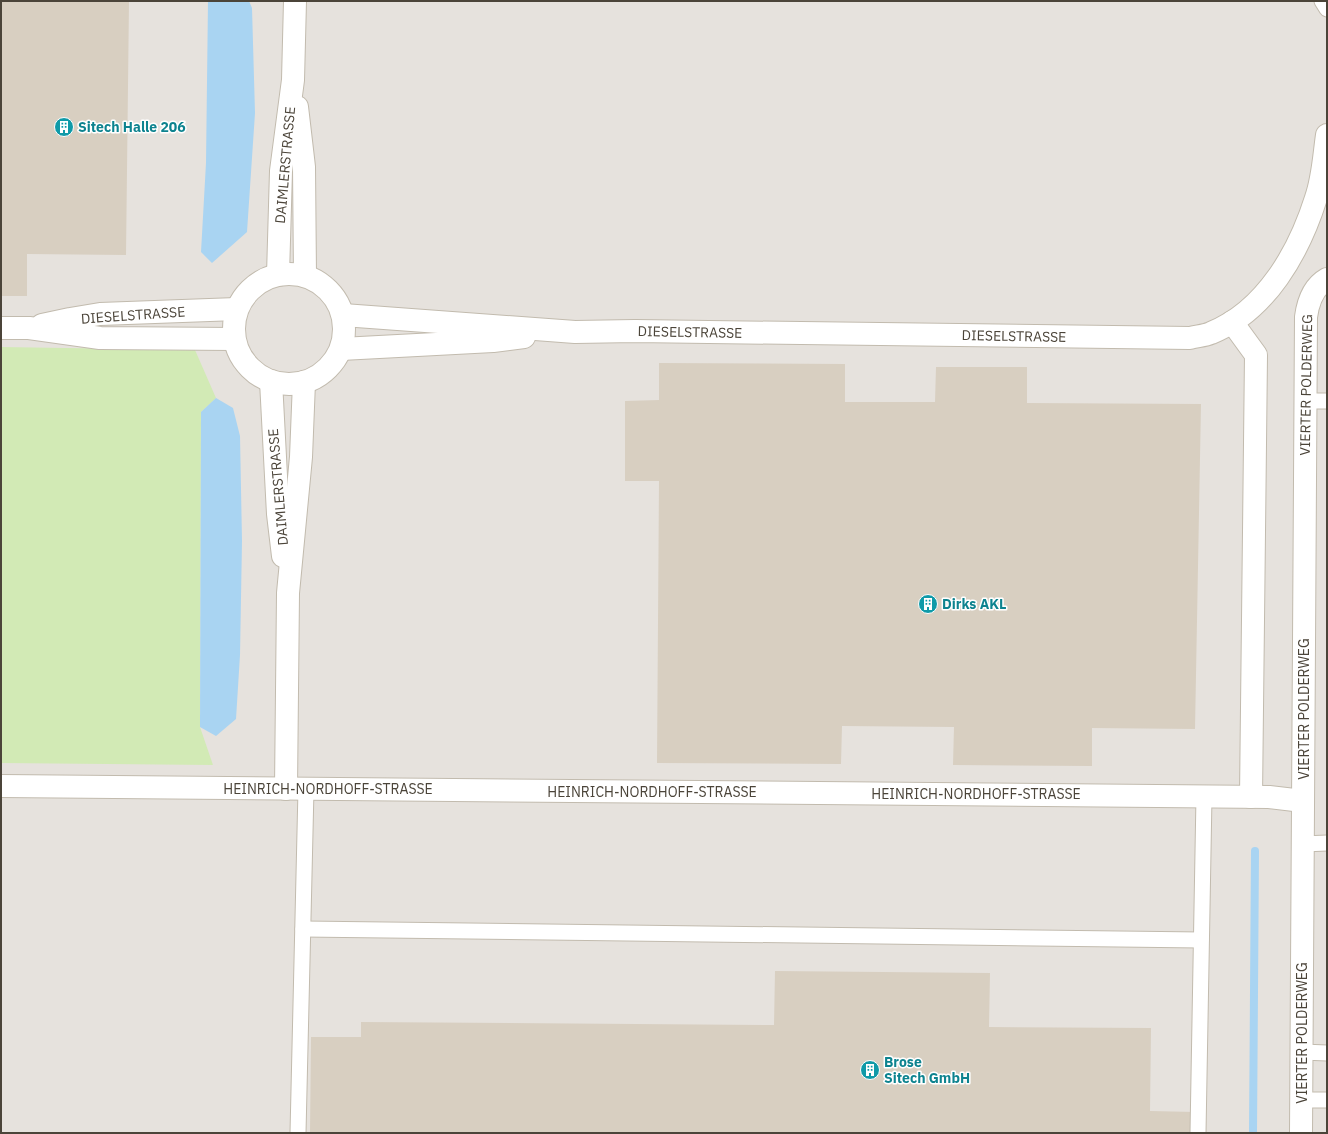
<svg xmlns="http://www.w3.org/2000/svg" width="1328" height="1134" viewBox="0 0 1328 1134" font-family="'IBM Plex Sans',sans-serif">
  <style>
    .industrial { fill: #e6e2dd }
    .green { fill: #d2eab5 }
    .water { fill: #a9d4f2 }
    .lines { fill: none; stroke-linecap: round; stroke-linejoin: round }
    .stream { stroke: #a9d4f2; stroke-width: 8 }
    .building { fill: #d8cfc1 }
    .service-casing { stroke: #c2bbae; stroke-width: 17 }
    .minor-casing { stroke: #c2bbae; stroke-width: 24 }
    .service { stroke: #fff; stroke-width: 15 }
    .minor { stroke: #fff; stroke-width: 22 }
    .labels { text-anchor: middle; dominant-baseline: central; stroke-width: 3; stroke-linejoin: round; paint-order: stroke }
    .culture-label { font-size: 14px; font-weight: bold; fill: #0d838f; stroke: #fff; text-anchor: start }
    .street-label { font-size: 14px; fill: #4b4439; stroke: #fff }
  </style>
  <rect width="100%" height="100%" fill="#f6f3ec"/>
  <rect class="industrial" x="1" y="1" width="1326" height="1132"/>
  <path class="green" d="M1 347 195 350 216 398 201 412 200 727 213 765 1 763Z"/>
  <g class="water">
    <path d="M208 1H249L252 8 255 113 247 232 212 263 201 252 206 163Z"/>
    <path d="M216 398 233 408 240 436 242 541 240 655 236 719 216 736 200 727 201 412Z"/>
  </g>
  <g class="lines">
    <path class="stream" d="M1253 1133 1255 851"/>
  </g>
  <g class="building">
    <path d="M1 1H129L126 255 27 254V296H1Z"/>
    <path d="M659 363 845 364V402H935L936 367H1027V403L1201 404 1195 729 1092 728V766L953 765 954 727 842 726 841 764 657 763 659 481H625V401L659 400Z"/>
    <path d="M775 971 990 973 989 1027 1151 1028 1150 1111 1195 1112V1133H310L311 1037H361V1022L774 1025Z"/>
  </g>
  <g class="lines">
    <defs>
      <g id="service">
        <path d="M1322 1 1327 9"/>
        <path d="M1305 401H1327"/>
        <path d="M1303 844 1327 843"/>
        <path d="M303 929 1201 940"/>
        <path d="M1302 1052 1327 1053"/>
        <path d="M1301 1100H1327"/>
        <path d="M298 1133 306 789"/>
        <path d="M1198 1133 1204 796"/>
      </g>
      <g id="minor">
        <path d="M297 107 304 167 305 276"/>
        <circle cx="289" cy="329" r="55"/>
        <path d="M278 275 281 171 293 80 295 1"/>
        <path d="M343 315 575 332 635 331 1190 338C1197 336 1204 336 1211 333 1266 311 1299 252 1316 198 1323 178 1324 156 1327 135"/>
        <path d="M1232 322 1256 355 1251 797"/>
        <path d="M42 325 70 319 100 314 237 309"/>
        <path d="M1 328H29L100 338 234 339"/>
        <path d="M341 349 493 341 524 337"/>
        <path d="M271 381 278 514 283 556"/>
        <path d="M1 786 1269 797 1303 801"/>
        <path d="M286 789 288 593 301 457 304 382"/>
        <path d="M1301 1133 1306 317C1308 302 1313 287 1327 279"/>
      </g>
    </defs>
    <use href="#service" class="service-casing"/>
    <use href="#minor" class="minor-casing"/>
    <use href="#service" class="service"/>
    <use href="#minor" class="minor"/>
  </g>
  <defs>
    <symbol id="building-disc" viewBox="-11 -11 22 22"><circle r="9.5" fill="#0f9aa8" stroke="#fff"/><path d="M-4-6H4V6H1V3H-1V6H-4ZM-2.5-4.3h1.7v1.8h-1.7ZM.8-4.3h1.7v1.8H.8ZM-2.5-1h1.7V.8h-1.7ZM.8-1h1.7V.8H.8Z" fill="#fff"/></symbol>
  </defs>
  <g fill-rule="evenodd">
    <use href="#building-disc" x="53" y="116" width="22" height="22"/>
    <use href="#building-disc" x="917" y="593" width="22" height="22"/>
    <use href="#building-disc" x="859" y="1059" width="22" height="22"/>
  </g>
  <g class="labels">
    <g class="culture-label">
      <text x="78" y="127">Sitech Halle 206</text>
      <text x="942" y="604">Dirks AKL</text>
      <text x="884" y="1062">Brose<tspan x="884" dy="16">Sitech GmbH</tspan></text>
    </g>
    <g class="street-label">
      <text transform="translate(285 165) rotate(-85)">DAIMLERSTRASSE</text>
      <text transform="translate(133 315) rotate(-4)">DIESELSTRASSE</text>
      <text transform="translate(690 332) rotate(1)">DIESELSTRASSE</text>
      <text transform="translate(1014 336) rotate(1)">DIESELSTRASSE</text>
      <text transform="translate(1306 385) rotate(-89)">VIERTER POLDERWEG</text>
      <text transform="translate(278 487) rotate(-95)">DAIMLERSTRASSE</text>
      <text transform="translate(1304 709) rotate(-90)">VIERTER POLDERWEG</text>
      <text x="328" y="789">HEINRICH-NORDHOFF-STRASSE</text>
      <text x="652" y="792">HEINRICH-NORDHOFF-STRASSE</text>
      <text x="976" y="794">HEINRICH-NORDHOFF-STRASSE</text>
      <text transform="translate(1302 1033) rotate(-90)">VIERTER POLDERWEG</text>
    </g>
  </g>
  <rect width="1328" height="1134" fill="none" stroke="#4b4439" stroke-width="4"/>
</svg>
